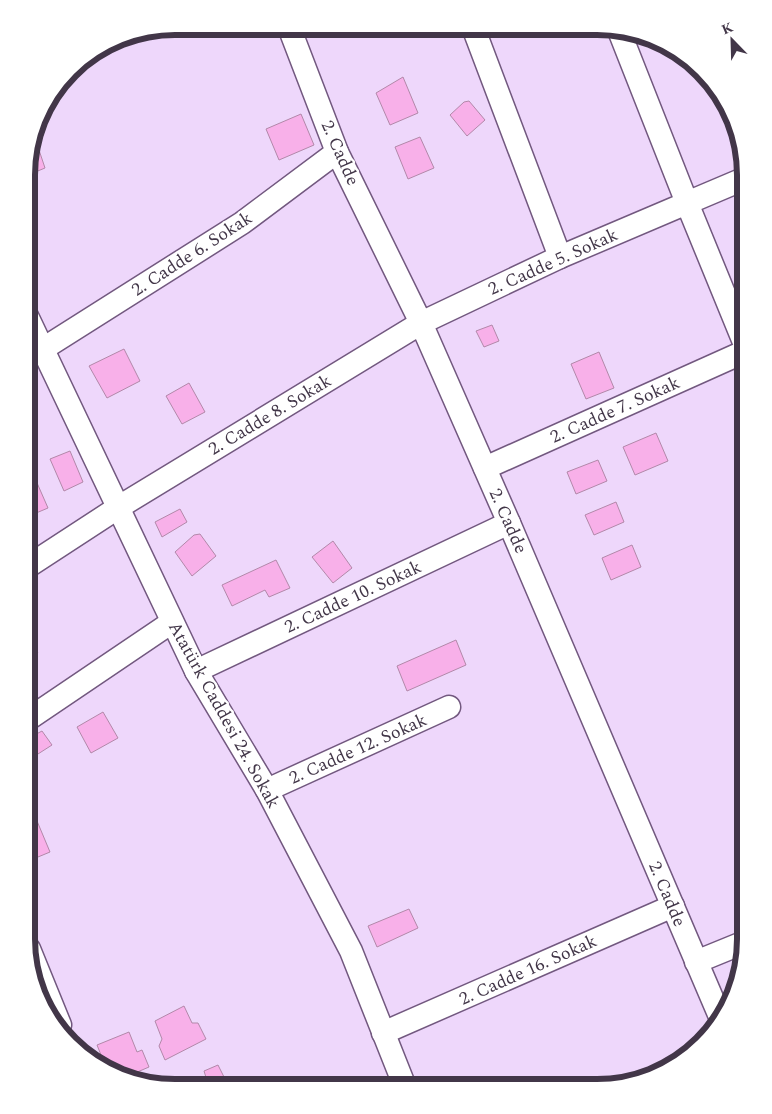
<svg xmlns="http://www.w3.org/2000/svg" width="772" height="1114" viewBox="0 0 772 1114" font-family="Spectral,serif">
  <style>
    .building { fill: #f8b0e9; stroke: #b288a9 }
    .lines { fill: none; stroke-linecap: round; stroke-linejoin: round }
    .minor-casing { stroke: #72587f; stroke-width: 25 }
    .minor { stroke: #fff; stroke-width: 22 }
    .labels { text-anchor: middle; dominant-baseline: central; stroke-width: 4.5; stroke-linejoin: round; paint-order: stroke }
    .street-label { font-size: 18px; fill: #423648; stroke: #fff }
    .rim { fill: none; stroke: #423648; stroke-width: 6 }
  </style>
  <rect width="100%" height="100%" fill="#eed7fb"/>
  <g class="building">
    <path d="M403 77 418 113 390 125 376 93Z"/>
    <path d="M469 101 485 120 467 136 450 115 464 102Z"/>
    <path d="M301 114 314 145 279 160 266 129Z"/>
    <path d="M420 137 434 168 408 179 395 147Z"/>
    <path d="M37 144 45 168 28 175V156L31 146Z"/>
    <path d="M492 325 499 341 484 347 476 331Z"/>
    <path d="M124 349 140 381 107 398 89 366Z"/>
    <path d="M599 352 614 388 586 399 571 364Z"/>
    <path d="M189 383 205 412 182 424 166 396Z"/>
    <path d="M656 433 668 461 635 475 623 447Z"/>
    <path d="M70 451 83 482 64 491 50 459Z"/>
    <path d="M598 460 607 481 576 494 567 472Z"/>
    <path d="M34 476 48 508 29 516 27 511V479Z"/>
    <path d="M616 502 624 522 594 535 585 515Z"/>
    <path d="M180 509 187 522 162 537 155 522Z"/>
    <path d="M200 534 216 556 192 576 175 552 194 535Z"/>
    <path d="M333 541 352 568 333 583 312 557Z"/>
    <path d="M632 545 641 567 611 580 602 558Z"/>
    <path d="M276 560 290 588 269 597 265 590 232 606 222 585Z"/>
    <path d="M27 639 38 653 27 662Z"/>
    <path d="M456 640 466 665 407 691 397 666Z"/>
    <path d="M103 712 118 738 91 753 77 727Z"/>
    <path d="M42 731 52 745 27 761V739Z"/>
    <path d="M37 821 50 852 26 862V825Z"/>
    <path d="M409 909 418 928 377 947 368 926Z"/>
    <path d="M184 1006 192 1023H198L206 1039 165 1060 159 1046 162 1039 155 1021Z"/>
    <path d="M129 1032 137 1052 142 1050 149 1067 128 1076 103 1066 105 1065 97 1045Z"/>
    <path d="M218 1065 226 1081 235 1082 237 1087H209L204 1071Z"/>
  </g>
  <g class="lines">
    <defs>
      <g id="minor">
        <path d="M289 27 337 152 421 323 509 523 721 1019"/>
        <path d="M473 27 560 257"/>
        <path d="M27 316 196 671 267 790 351 951 405 1087"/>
        <path d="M746 347 687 203 746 178"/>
        <path d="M27 359 242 223 337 152"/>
        <path d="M485 468 746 351"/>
        <path d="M27 567 119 507 421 323 560 257 687 203 618 28"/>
        <path d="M196 671 509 523"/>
        <path d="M27 720 172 622"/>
        <path d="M267 790 449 707"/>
        <path d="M29 949 60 1025"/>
        <path d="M696 962 745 942"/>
        <path d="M383 1033 673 906"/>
      </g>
    </defs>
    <use href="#minor" class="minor-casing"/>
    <use href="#minor" class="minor"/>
  </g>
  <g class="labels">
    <g class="street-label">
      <text transform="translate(340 153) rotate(66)">2. Cadde</text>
      <text transform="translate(192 254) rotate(-33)">2. Cadde 6. Sokak</text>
      <text transform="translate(553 262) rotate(-24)">2. Cadde 5. Sokak</text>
      <text transform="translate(615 410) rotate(-24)">2. Cadde 7. Sokak</text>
      <text transform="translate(270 415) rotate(-31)">2. Cadde 8. Sokak</text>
      <text transform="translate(508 521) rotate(66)">2. Cadde</text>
      <text transform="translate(353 597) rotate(-25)">2. Cadde 10. Sokak</text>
      <text transform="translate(224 715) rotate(61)">Atatürk Caddesi 24. Sokak</text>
      <text transform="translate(358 749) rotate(-24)">2. Cadde 12. Sokak</text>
      <text transform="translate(667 894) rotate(67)">2. Cadde</text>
      <text transform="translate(528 970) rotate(-24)">2. Cadde 16. Sokak</text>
    </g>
  </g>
  <path d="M0 0H772V1114H0ZM175 35H597A140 140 0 0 1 737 175V939A140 140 0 0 1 597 1079H175A140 140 0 0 1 35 939V175A140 140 0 0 1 175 35Z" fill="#fff" fill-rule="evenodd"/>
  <path class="rim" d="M175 35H597A140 140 0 0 1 737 175V939A140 140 0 0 1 597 1079H175A140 140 0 0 1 35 939V175A140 140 0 0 1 175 35Z"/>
  <g transform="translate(732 40) rotate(337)" stroke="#ffffff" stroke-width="4" paint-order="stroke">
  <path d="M0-4L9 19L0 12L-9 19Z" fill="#423648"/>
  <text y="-8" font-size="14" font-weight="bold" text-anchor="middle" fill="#423648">K</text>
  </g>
</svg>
